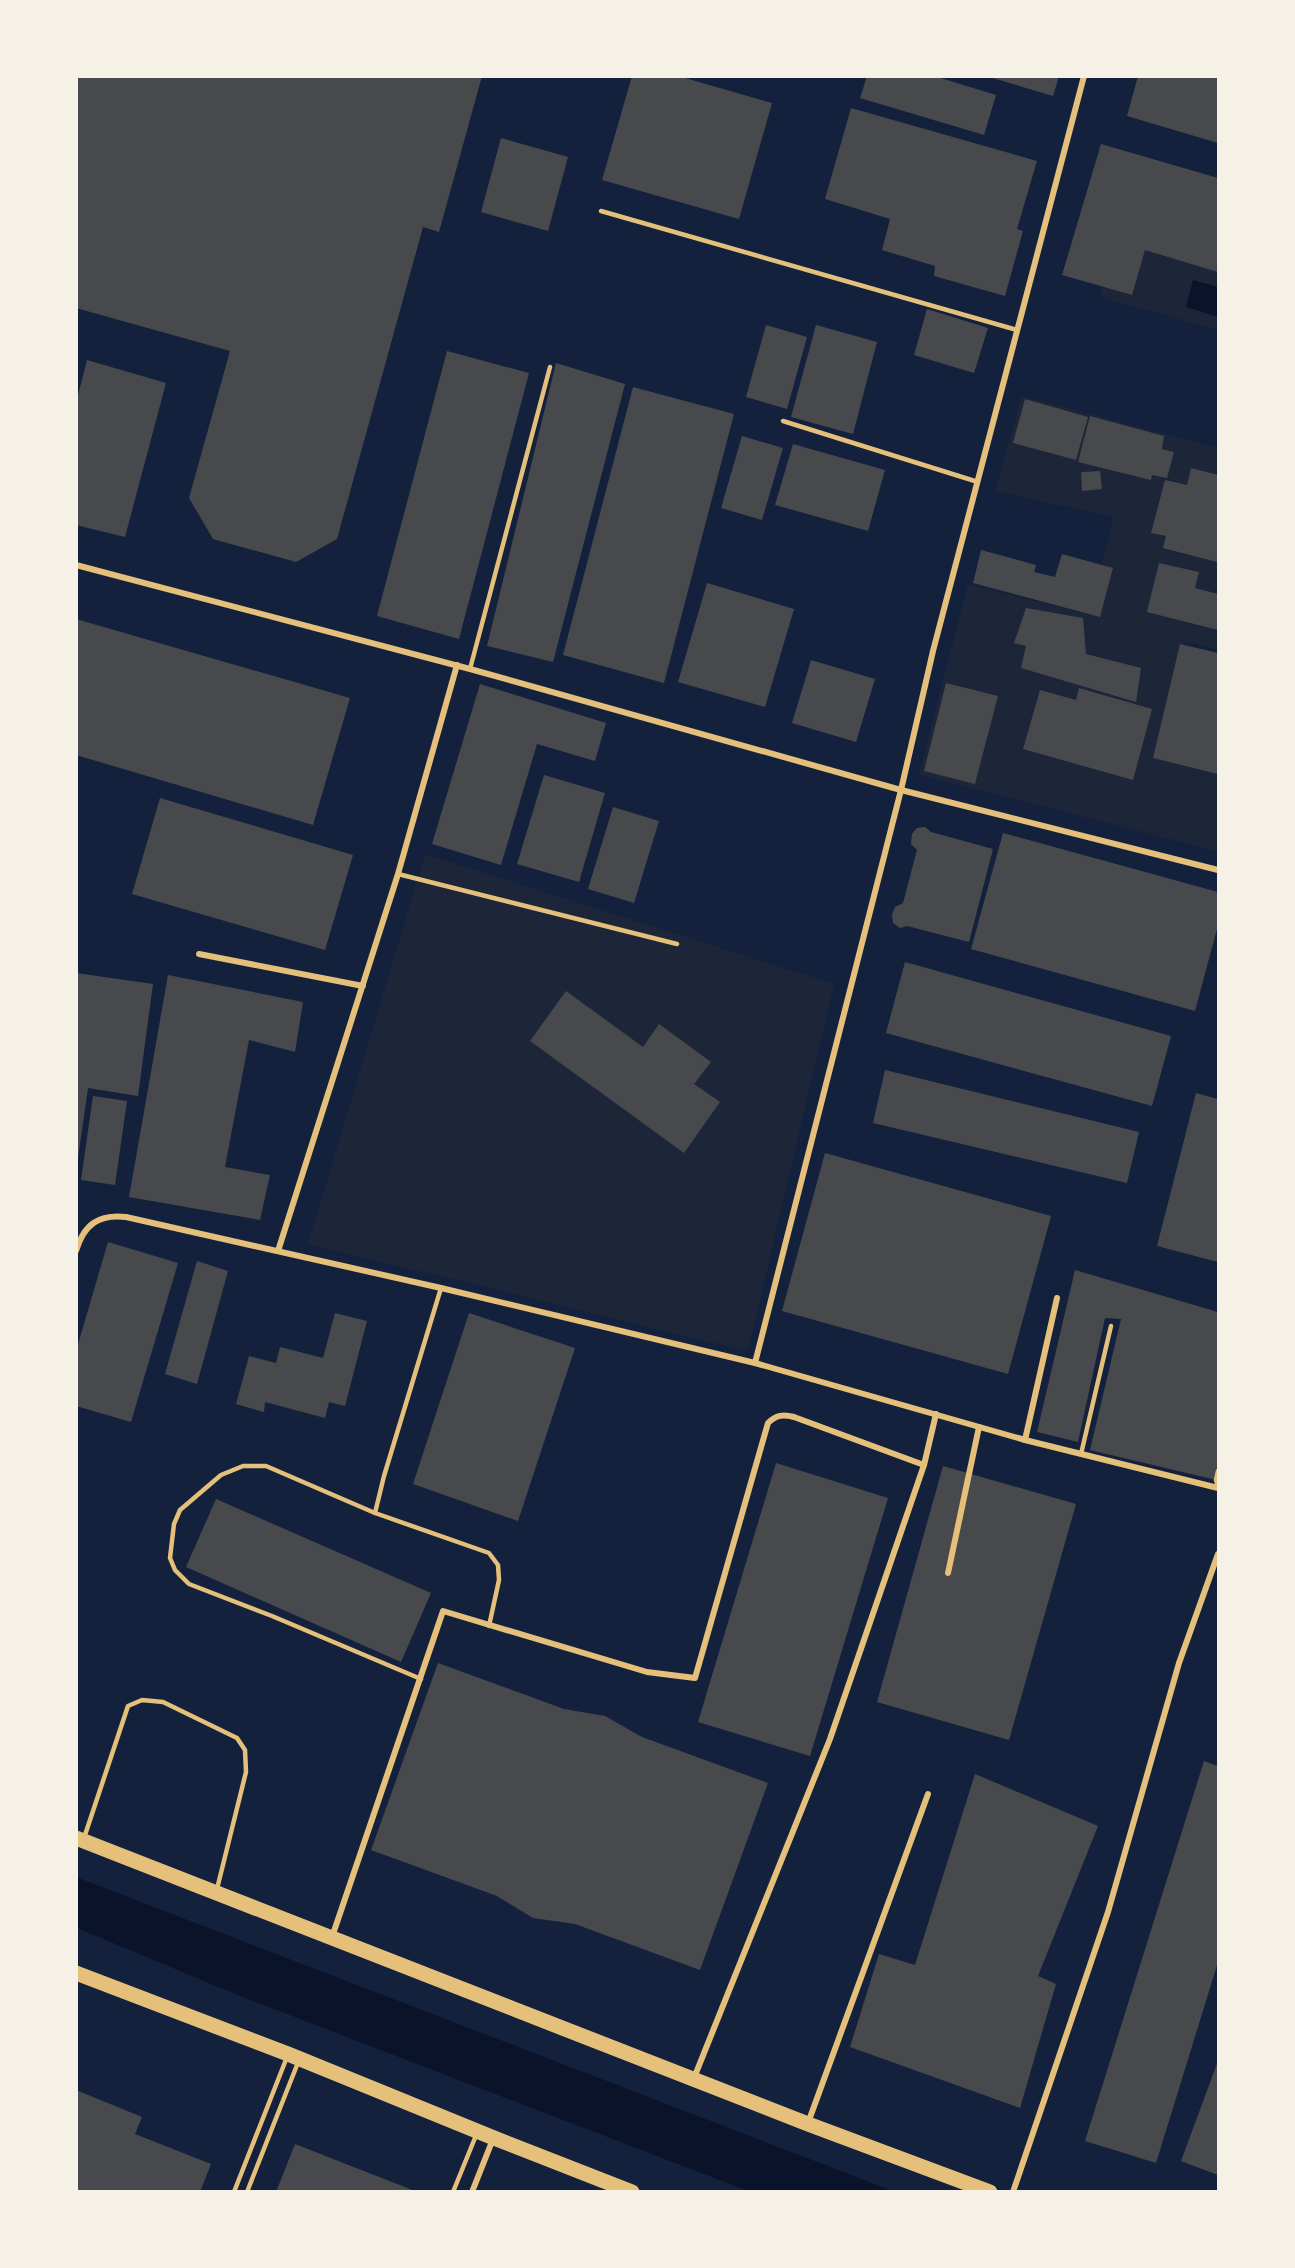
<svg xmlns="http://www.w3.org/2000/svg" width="1295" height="2268" viewBox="0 0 1295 2268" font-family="'DM Sans',sans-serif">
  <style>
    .green { fill: #1d2539 }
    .water { fill: #0b132b }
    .building { fill: #48494c }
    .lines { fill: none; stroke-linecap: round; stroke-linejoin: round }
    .service { stroke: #e5c07b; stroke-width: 4.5 }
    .minor { stroke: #e5c07b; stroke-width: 6 }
    .primary { stroke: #e5c07b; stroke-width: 15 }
  </style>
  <rect width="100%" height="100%" fill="#14213d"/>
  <g class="green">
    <path d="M1117 229 1218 240V330L1100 297Z"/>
    <path d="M1022 396 1218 448V491L1168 483 1159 527 1218 540V650L1185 641 1159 751 1218 769V851L919 775 968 584 1089 615 1114 517 995 491Z"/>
    <path d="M425 854 834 984 748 1351 308 1244Z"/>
  </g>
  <g class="water">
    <path d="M1193 280 1218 287V317L1186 307Z"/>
    <path d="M76 1877 893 2191H748L240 1996 77 1928Z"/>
  </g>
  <g class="building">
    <path d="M76 76H482L439 232 423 227 337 539 296 562 213 539 189 498 230 351 76 308Z"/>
    <path d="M632 76H678L772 103 739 219 602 180Z"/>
    <path d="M867 76H934L996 95 984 135 860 98Z"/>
    <path d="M986 76H1059L1053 96Z"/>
    <path d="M1138 76H1218V143L1127 116Z"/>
    <path d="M851 108 1037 161 1017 229 1023 231 1005 296 934 276 935 266 882 250 890 219 825 199Z"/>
    <path d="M501 138 568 157 548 231 481 212Z"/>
    <path d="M1101 144 1218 178V272L1145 250 1132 295 1062 275Z"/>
    <path d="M927 309 988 328 974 373 914 355Z"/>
    <path d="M766 325 807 337 787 409 746 397Z"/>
    <path d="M816 325 877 342 853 434 791 417Z"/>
    <path d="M447 351 529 373 459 639 377 616Z"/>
    <path d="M87 360 166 383 125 537 76 525V403Z"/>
    <path d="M556 363 625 384 553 662 487 646Z"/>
    <path d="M633 387 734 414 664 683 563 655Z"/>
    <path d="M1025 399 1088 417 1076 460 1013 443Z"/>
    <path d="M1090 416 1164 436 1162 449 1174 452 1167 478 1152 475 1151 480 1078 462Z"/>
    <path d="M742 436 783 448 762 520 721 508Z"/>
    <path d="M793 444 885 470 868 531 775 505Z"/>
    <path d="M1191 468 1218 475V553L1217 562 1163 548 1166 536 1151 533 1165 480 1187 485Z"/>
    <path d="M1100 471 1102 489 1082 491 1081 472Z"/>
    <path d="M981 550 1036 565 1034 572 1055 577 1062 554 1113 568 1100 617 973 583Z"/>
    <path d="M1159 563 1199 572 1195 588 1218 594V630L1147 612Z"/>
    <path d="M707 583 794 609 765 707 678 682Z"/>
    <path d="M1026 608 1083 618 1086 654 1141 668 1136 702 1021 668 1026 646 1014 643Z"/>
    <path d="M76 619 350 698 313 825 76 755Z"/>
    <path d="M1180 644 1218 653V774L1153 758Z"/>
    <path d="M811 660 875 679 856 742 792 723Z"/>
    <path d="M946 683 998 696 975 784 924 771Z"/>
    <path d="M480 684 606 723 595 761 537 744 501 865 432 844Z"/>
    <path d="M1079 688 1152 709 1133 780 1023 749 1040 690 1076 700Z"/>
    <path d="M544 775 605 793 579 882 517 864Z"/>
    <path d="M160 798 353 855 325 950 132 894Z"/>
    <path d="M613 807 659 821 634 903 588 889Z"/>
    <path d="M925 827 931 832 993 849 969 942 907 926 900 928 893 923 892 915 895 907 903 903 917 850 911 844 912 834 917 828Z"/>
    <path d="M1003 833 1218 892V925L1195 1011 971 949Z"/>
    <path d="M905 962 1171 1036 1152 1106 886 1033Z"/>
    <path d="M76 973 153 984 138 1096 88 1088 78 1158Z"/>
    <path d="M168 975 303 1002 295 1052 249 1040 225 1167 270 1175 260 1220 129 1197Z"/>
    <path d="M566 991 643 1047 659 1024 711 1062 694 1084 720 1102 684 1153 530 1041Z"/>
    <path d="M885 1070 1139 1132 1127 1183 873 1123Z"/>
    <path d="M1196 1093 1218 1099V1262L1157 1246Z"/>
    <path d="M93 1096 127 1101 115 1185 81 1180Z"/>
    <path d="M825 1153 1051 1216 1008 1374 782 1311Z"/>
    <path d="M108 1242 178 1263 131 1422 76 1406V1351Z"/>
    <path d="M197 1261 228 1271 197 1384 165 1374Z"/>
    <path d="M1075 1270 1218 1312V1467L1216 1480 1090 1450 1121 1319 1105 1318 1078 1442 1037 1432Z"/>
    <path d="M335 1313 367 1321 345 1406 329 1402 325 1418 265 1402 264 1412 236 1404 249 1356 276 1363 280 1347 323 1358Z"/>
    <path d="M469 1313 575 1348 518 1521 413 1484Z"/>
    <path d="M776 1463 888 1498 810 1756 698 1722Z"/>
    <path d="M943 1466 1076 1504 1009 1740 877 1702Z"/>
    <path d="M216 1499 431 1593 401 1662 186 1567Z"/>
    <path d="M438 1663 564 1709 605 1716 642 1737 768 1783 700 1970 575 1924 533 1918 497 1896 371 1850Z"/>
    <path d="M1204 1761 1218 1766V1962L1156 2163 1085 2141Z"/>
    <path d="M975 1774 1098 1826 1038 1976 1056 1984 1020 2108 850 2047 879 1954 915 1965Z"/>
    <path d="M1218 2061V2175L1181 2161Z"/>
    <path d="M76 2090 142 2117 135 2134 211 2164 200 2192H76Z"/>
    <path d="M295 2144 415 2191V2192H276Z"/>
  </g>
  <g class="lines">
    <g class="service">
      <path d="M601 211 1017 330"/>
      <path d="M783 421 978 482"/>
      <path d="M470 669 550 367"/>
      <path d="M398 874 677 944"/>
      <path d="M1081 1454 1111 1326"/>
      <path d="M1218 1471 1216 1480 1218 1487"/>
      <path d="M375 1513 384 1476 441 1288"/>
      <path d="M421 1679 272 1616 189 1584 175 1570 170 1558 174 1524 180 1510 221 1475 243 1466H266L375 1513 489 1553 498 1565 499 1580 489 1626"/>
      <path d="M84 1838 128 1706 142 1700 163 1702 237 1738 245 1750 246 1772 217 1889"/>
      <path d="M234 2192 287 2057"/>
      <path d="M247 2192 299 2060"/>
      <path d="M453 2192 477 2133"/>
    </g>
    <g class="minor">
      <path d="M76 565 470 669 901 790 1218 870"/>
      <path d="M199 954 363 986"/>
      <path d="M76 1251C84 1224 99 1214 126 1217L441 1288 755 1363 1025 1440 1218 1488"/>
      <path d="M278 1251 398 874 457 665"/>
      <path d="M755 1363 901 790 933 651 1084 76"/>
      <path d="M1025 1440 1057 1298"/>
      <path d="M948 1573 979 1427"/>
      <path d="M332 1937 443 1611 647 1672 695 1678 768 1423C776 1415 783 1414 794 1417L924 1465"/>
      <path d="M694 2078 830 1739 924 1465 936 1414"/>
      <path d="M808 2123 928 1794"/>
      <path d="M472 2192 493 2139"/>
      <path d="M1013 2192 1108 1912 1179 1663 1218 1554"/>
    </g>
    <g class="primary">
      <path d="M76 1838 808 2124 990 2192"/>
      <path d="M76 1973 288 2054 494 2138 632 2192"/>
    </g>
  </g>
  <rect width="1295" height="2268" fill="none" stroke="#f6f1e7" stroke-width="156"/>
</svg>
